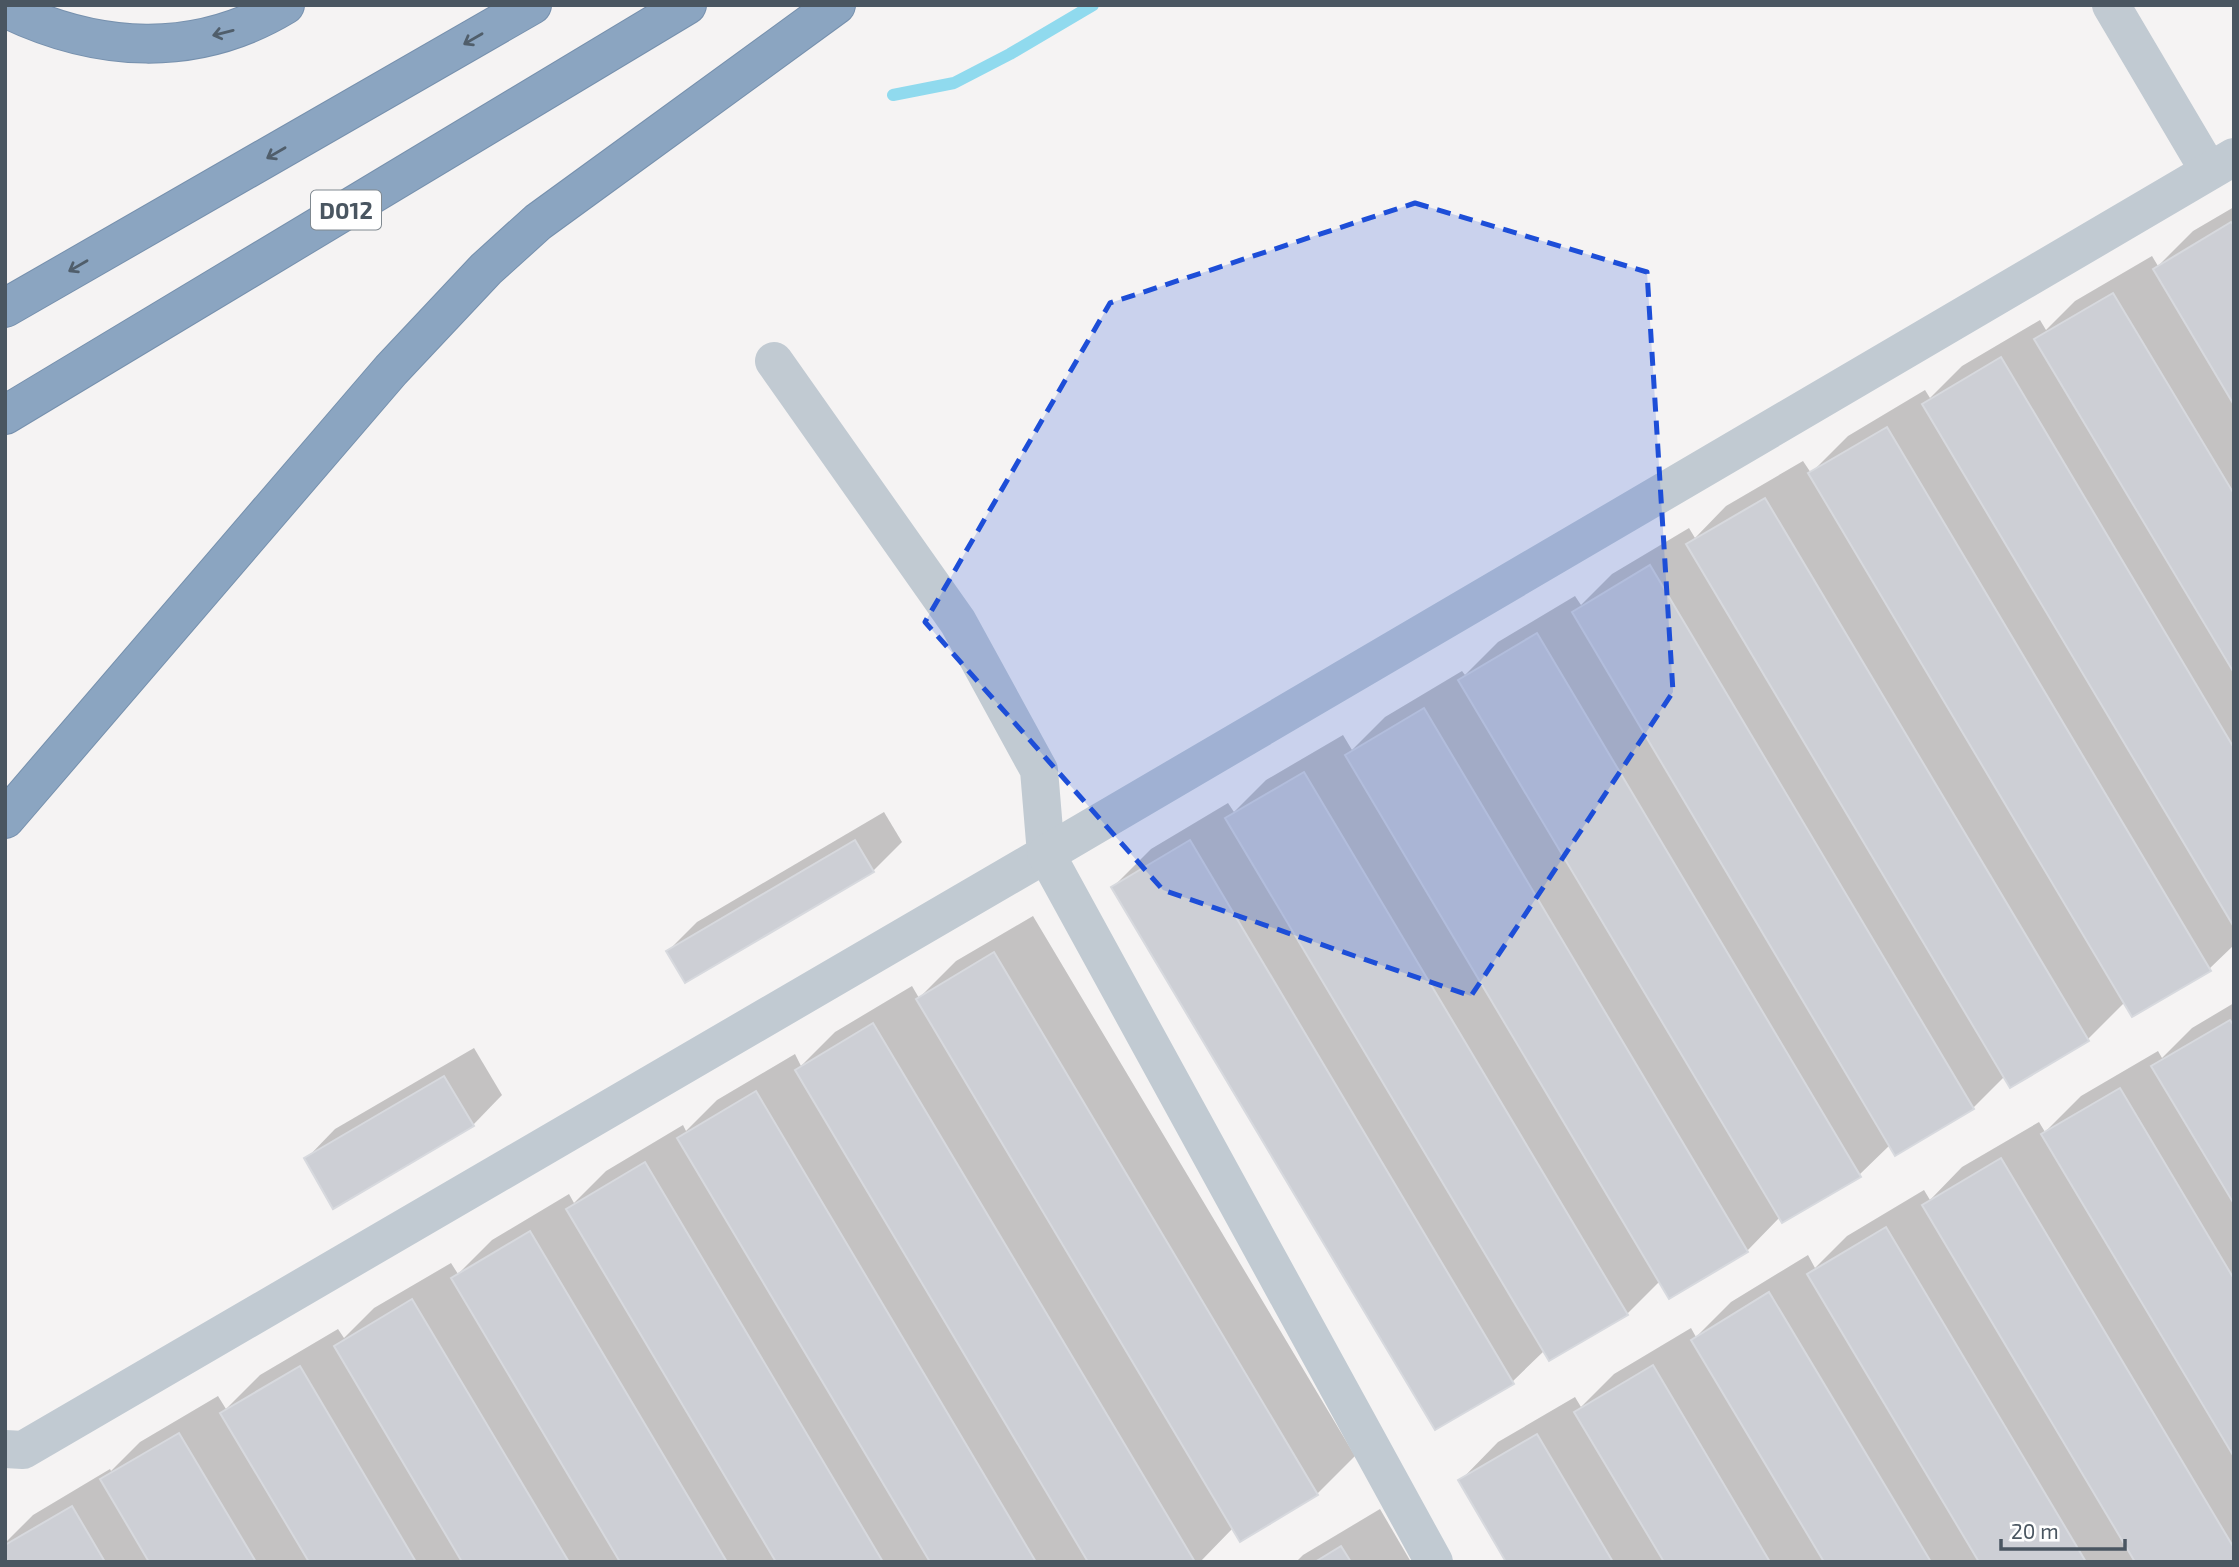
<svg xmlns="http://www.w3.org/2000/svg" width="2239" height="1567" viewBox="0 0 2239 1567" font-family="'Exo 2',sans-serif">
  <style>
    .shadow { fill: #0003 }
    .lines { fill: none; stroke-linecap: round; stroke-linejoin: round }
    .stream { stroke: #90daee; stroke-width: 12 }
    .building { fill: #cdcfd5; stroke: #d7d9de; stroke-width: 2 }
    .highway-casing { stroke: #7690ad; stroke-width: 40 }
    .minor { stroke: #c1cad2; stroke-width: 38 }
    .highway { stroke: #8ba5c1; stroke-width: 38 }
    .oneway { stroke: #505e6b }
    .marked { fill: #1d4ed8; fill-opacity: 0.2; stroke: #1d4ed8; stroke-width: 5; stroke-dasharray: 14 9; stroke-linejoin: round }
    .labels { text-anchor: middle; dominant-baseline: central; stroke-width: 7; stroke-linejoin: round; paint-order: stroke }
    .shield { fill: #fff; stroke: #808990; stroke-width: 2 }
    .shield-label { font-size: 23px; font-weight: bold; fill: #4a5661 }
  </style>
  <rect width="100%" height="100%" fill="#f5f3f3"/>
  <g class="shadow">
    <path d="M2234 207V945L2209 969 2125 1002 2087 1040 2005 1076 1973 1108 1896 1153 1891 1144 1859 1175 1780 1217 1747 1251 1660 1281 1627 1314 1545 1350 1512 1382 1113 887 1151 849 1228 803 1234 812 1266 780 1343 735 1352 750 1385 717 1462 671 1465 675 1498 642 1575 596 1581 605 1612 574 1689 528 1695 538 1726 506 1803 461 1811 473 1848 436 1925 390 1930 398 1962 366 2040 320 2046 330 2075 301 2152 256 2158 266 2193 231Z"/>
    <path d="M884 812 902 842 873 871 668 951 697 922Z"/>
    <path d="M1033 916 1355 1456 1317 1494 1233 1528 1200 1562H5V1543L33 1515 110 1469 111 1471 140 1442 218 1396 226 1409 260 1375 338 1329 344 1338 374 1308 451 1263 458 1274 492 1240 569 1194 574 1203 606 1171 683 1125 686 1131 717 1100 795 1054 801 1066 835 1032 912 986 919 998 956 961Z"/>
    <path d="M2234 1003V1562H1509L1460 1481 1498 1442 1575 1397 1581 1407 1614 1374 1691 1328 1696 1337 1731 1302 1808 1255 1815 1268 1847 1236 1924 1190 1930 1200 1962 1167 2039 1122 2045 1132 2081 1096 2158 1051 2162 1058 2192 1028Z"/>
    <path d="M474 1048 502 1095 473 1125 306 1159 335 1129Z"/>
    <path d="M1380 1509 1411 1562H1296L1303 1555Z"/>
  </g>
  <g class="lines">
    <path class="stream" d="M893 95 954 83 1010 54 1093 5"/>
  </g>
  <g class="building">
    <path d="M2231 222 2234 226V405L2153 269Z"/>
    <path d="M2113 293 2234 494V673L2034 339Z"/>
    <path d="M2001 357 2234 748V927L1922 404Z"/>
    <path d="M1887 427 2211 971 2132 1017 1808 473Z"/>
    <path d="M1765 498 2089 1041 2010 1088 1686 544Z"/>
    <path d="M1650 565 1974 1109 1895 1156 1572 612Z"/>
    <path d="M1537 633 1861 1177 1782 1223 1458 680Z"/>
    <path d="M1424 708 1748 1252 1669 1299 1345 755Z"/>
    <path d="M1304 772 1628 1315 1549 1361 1225 818Z"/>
    <path d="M855 840 874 872 685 983 666 951Z"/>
    <path d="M1190 840 1514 1384 1435 1430 1111 887Z"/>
    <path d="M994 952 1318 1495 1240 1542 916 999Z"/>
    <path d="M2230 1020 2234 1026V1204L2151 1066Z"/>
    <path d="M873 1023 1195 1562H1088L795 1070Z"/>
    <path d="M444 1076 474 1126 333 1209 304 1158Z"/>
    <path d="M2120 1088 2234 1279V1457L2041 1134Z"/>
    <path d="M756 1091 1036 1562H930L677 1138Z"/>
    <path d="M2001 1158 2234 1548V1562H2135L1922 1205Z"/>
    <path d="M645 1162 883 1562H776L566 1209Z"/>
    <path d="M1886 1227 2086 1562H1979L1807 1274Z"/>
    <path d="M530 1231 727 1562H620L451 1278Z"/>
    <path d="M1769 1292 1931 1562H1824L1691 1340Z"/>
    <path d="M412 1299 569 1562H462L334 1346Z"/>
    <path d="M1653 1365 1770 1562H1664L1574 1412Z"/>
    <path d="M300 1366 416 1562H309L220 1413Z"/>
    <path d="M179 1433 256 1562H149L100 1479Z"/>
    <path d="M1537 1434 1613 1562H1506L1458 1480Z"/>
    <path d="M72 1506 105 1562H5V1545Z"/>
    <path d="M1341 1546 1351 1562H1315Z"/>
  </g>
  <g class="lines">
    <defs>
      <g id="highway">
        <path d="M5 8C97 53 196 59 285 5"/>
        <path d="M5 308 532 5"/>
        <path d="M5 415 687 5"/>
        <path d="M5 819 391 370 486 269 538 222 836 5"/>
      </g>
    </defs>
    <use href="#highway" class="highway-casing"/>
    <g class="minor">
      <path d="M2111 5 2209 171"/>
      <path d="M5 1449 23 1450 1046 854 1039 770 958 622 774 361"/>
      <path d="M1434 1562 1046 854 2234 157"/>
    </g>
    <use href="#highway" class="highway"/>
  </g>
  <defs><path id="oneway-shaft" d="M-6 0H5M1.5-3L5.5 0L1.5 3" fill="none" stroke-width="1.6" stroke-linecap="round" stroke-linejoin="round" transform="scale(1.75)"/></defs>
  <g class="oneway">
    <use href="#oneway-shaft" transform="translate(223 33) rotate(166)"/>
    <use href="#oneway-shaft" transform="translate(473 39) rotate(150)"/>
    <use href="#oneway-shaft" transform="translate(276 153) rotate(150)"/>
    <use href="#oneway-shaft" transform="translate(78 266) rotate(150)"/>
  </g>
  <path class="marked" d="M1415 203 1647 272 1673 692 1471 996 1163 890 925 622 1110 303Z"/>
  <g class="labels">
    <rect class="shield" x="311" y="190.5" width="70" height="39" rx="5"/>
    <g class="shield-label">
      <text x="346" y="210">D012</text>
    </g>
  </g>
  <rect width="2239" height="1567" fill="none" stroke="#4a5661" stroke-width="14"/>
  <path d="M2001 1539v10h124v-10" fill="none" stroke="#4a5661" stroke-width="3.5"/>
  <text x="2011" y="1539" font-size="21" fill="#4a5661" stroke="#ffffff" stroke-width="5" paint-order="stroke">20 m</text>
</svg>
